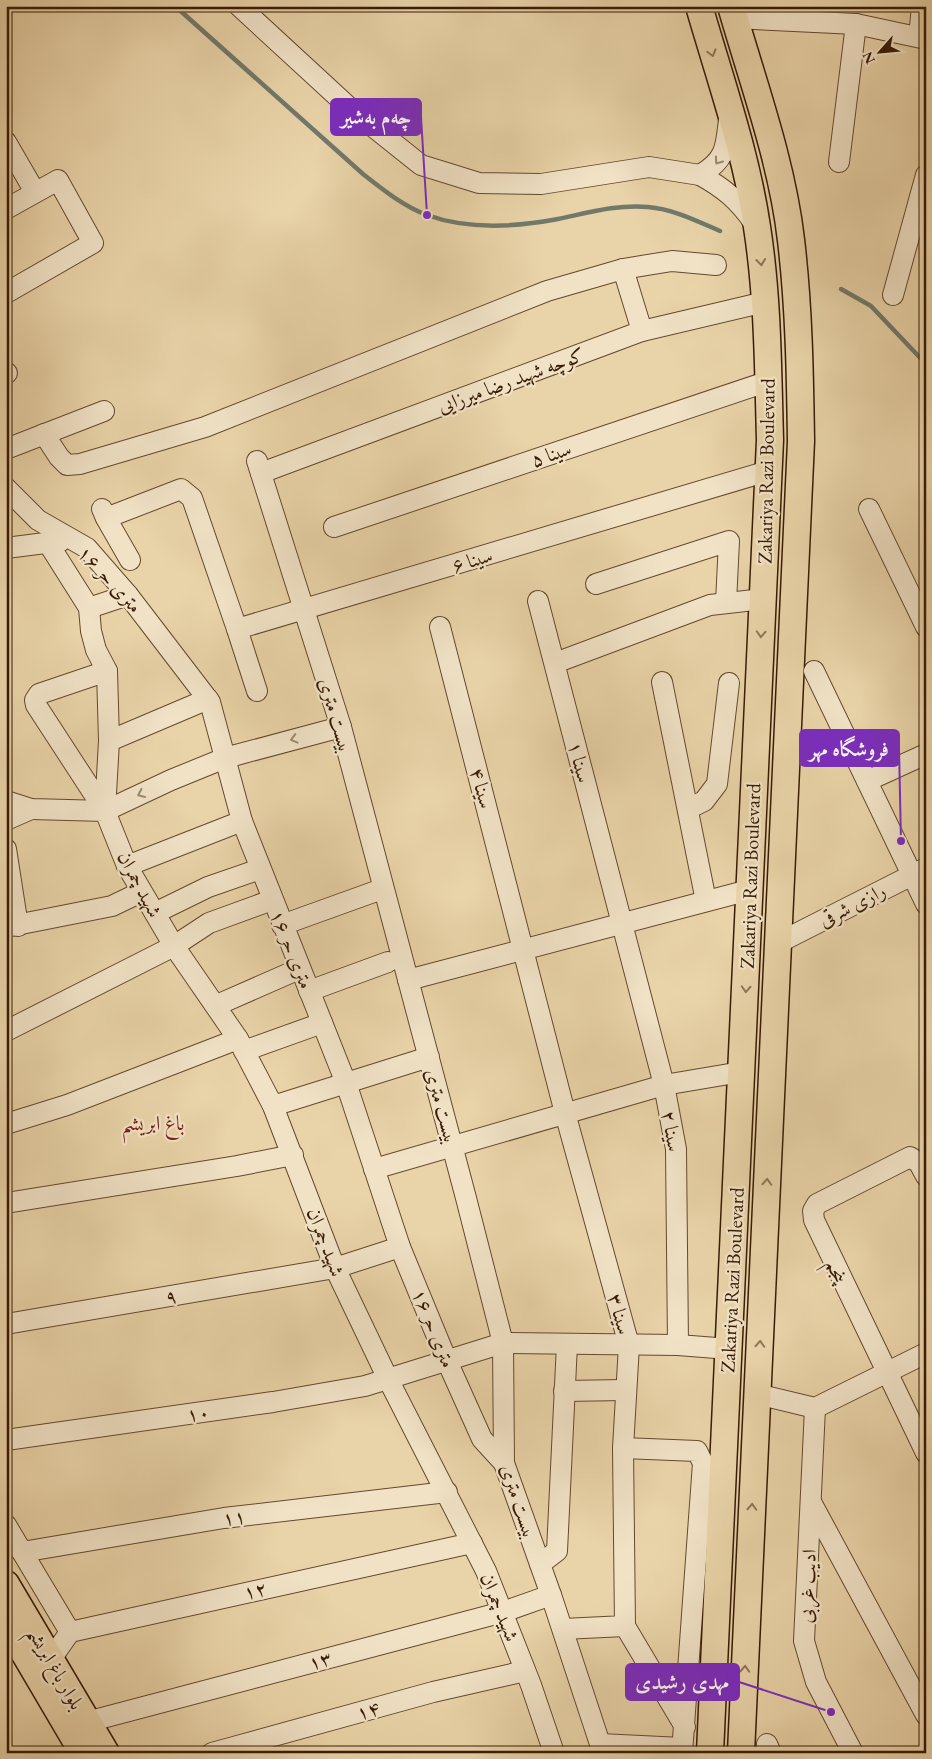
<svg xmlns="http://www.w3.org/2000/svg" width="932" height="1759" viewBox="0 0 932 1759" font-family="'EB Garamond',Amiri,serif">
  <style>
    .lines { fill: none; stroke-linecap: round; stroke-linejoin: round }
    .stream { stroke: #72796b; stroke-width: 4.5 }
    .minor-casing { stroke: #64492e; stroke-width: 22 }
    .major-casing { stroke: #381b06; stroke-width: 29 }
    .minor { stroke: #f1e2c6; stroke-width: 20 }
    .major { stroke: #e9d3a8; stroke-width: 26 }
    .oneway { stroke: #907757 }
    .oneway2 { stroke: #9e8870 }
    .labels { text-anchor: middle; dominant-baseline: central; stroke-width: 4.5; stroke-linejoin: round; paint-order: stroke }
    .street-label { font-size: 20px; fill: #381b06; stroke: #f1e2c6 }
    .neighbourhood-label { font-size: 21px; fill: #7a1f14; stroke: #f1e2c6 }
    .leader { fill: none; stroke: #7b2cbf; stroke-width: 2 }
    .callout-dot { fill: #7b2cbf; stroke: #f1e2c6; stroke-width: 2 }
    .callout { fill: #7b2cbf; stroke: #7b2cbf; stroke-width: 2 }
    .callout-label { font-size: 21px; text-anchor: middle; font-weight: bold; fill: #fff }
  </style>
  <rect width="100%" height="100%" fill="#e9d3a8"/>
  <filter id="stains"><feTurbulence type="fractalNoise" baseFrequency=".004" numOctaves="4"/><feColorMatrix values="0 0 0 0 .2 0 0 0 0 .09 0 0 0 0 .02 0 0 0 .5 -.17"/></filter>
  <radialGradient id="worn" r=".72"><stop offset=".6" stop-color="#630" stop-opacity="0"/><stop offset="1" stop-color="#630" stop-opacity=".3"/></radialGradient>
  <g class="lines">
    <g class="stream">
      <path d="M175 6 363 174C382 189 403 206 427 215 468 230 516 227 558 219 587 213 618 204 648 207 673 209 697 221 720 231"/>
      <path d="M841 289 871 306 926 364"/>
    </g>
    <defs>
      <g id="minor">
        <path d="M239 6 352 110 421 165 479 183 541 184 649 167 700 175"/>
        <path d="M734 18 856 24 926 39"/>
        <path d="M919 37 922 6"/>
        <path d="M729 119C726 147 726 160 700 175 724 188 739 201 754 223"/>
        <path d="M6 142 35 192"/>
        <path d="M839 162 856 24"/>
        <path d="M6 209 58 180 93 243 6 293"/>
        <path d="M623 269 642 331"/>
        <path d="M893 295 926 175"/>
        <path d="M6 374 7 373"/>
        <path d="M44 434 59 457 67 465 80 464 205 427 547 291 623 269 672 261 716 265"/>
        <path d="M6 449 104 411"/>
        <path d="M257 461 341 727 466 1198 503 1343 504 1463 551 1595 603 1753"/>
        <path d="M261 473 642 331 765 302"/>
        <path d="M6 488 38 520 87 548 128 595 210 702 242 821 346 1083 400 1247 447 1361 482 1439 504 1463"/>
        <path d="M102 509 106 518 181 489 192 498 237 629"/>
        <path d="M869 509 926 627"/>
        <path d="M106 518 130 560"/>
        <path d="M334 527 769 381"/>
        <path d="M48 543 89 608 91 631 96 650 107 671 109 741 105 811"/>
        <path d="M6 548 61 541"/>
        <path d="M596 584 729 541 726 603"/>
        <path d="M538 601 664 1085 676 1149 678 1345"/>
        <path d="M89 608 128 595"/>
        <path d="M440 627 565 1113 629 1345 623 1448 625 1626 563 1629"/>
        <path d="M555 663 710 605 763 599"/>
        <path d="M814 671 926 904"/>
        <path d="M662 682 706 901"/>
        <path d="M257 691 237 629 768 471"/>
        <path d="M109 741 208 699"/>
        <path d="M867 781 926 754"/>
        <path d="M6 801 31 809 105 811 127 866 174 946 238 1039 273 1106 335 1268 388 1379 486 1571 531 1685 554 1753"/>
        <path d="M688 809 704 801 717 784 729 683"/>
        <path d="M105 811 171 780 225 758 341 727"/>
        <path d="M105 811 36 705 35 700 39 694 107 671"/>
        <path d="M6 820 31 809"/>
        <path d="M6 849 18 926"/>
        <path d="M127 866 242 821"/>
        <path d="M155 913 208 887 260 869"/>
        <path d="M282 925 382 889"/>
        <path d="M6 927 112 906 141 892"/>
        <path d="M778 943 926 868"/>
        <path d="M408 980 749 890"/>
        <path d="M309 991 388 962"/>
        <path d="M217 1005 299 969"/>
        <path d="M6 1031 174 946 209 923 272 900"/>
        <path d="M244 1051 322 1023"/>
        <path d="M273 1106 429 1057"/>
        <path d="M6 1124 67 1105 238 1039"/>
        <path d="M374 1169 664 1085 741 1072"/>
        <path d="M926 1176 919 1163 910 1157 817 1204 813 1211 814 1220 926 1453"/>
        <path d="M6 1203 237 1166 293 1155"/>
        <path d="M6 1324 335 1268 400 1247"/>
        <path d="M564 1391 625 1390"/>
        <path d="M757 1394 815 1408"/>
        <path d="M815 1408 804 1641 816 1682 853 1753"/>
        <path d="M815 1408 926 1353"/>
        <path d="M6 1440 273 1402 365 1386 503 1343 678 1345 729 1349"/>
        <path d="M623 1448 697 1451 703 1463 682 1753"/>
        <path d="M811 1502 926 1715"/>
        <path d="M6 1525 70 1632"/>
        <path d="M22 1552 224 1518 447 1492"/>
        <path d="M540 1564 557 1551 567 1344"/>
        <path d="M625 1626 685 1727"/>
        <path d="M51 1659 70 1632 472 1543"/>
        <path d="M87 1722 503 1612 551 1595"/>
        <path d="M600 1744 682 1748"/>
        <path d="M767 1744 771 1753"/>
        <path d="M212 1753 433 1692 525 1671"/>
      </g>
      <g id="major">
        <path d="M699 6C720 79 746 152 757 227 768 298 768 369 770 440L710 1753"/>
        <path d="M731 6C753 83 782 161 791 240 799 307 800 374 801 441L741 1753"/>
        <path d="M6 1584 106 1753"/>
        <path d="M6 1622 83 1753"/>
      </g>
    </defs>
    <use href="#minor" class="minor-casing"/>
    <use href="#major" class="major-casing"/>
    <use href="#minor" class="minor"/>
    <use href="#major" class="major"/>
  </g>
  <defs><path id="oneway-chevron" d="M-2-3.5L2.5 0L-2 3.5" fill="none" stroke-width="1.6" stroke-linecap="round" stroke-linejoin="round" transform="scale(1.25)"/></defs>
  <g class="oneway">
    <use href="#oneway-chevron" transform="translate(712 53) rotate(74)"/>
    <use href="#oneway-chevron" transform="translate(761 262) rotate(84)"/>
    <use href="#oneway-chevron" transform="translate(761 634) rotate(93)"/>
    <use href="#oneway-chevron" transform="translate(746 989) rotate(93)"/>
    <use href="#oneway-chevron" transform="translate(767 1182) rotate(-87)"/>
    <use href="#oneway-chevron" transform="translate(760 1344) rotate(-87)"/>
    <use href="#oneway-chevron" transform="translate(752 1507) rotate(-87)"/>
    <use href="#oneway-chevron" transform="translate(745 1669) rotate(-87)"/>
  </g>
  <g class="oneway2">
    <use href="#oneway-chevron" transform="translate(718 161) rotate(126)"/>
    <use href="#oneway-chevron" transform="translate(294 739) rotate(165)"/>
    <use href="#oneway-chevron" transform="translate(141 794) rotate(155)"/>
  </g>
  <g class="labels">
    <g class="street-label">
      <text transform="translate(511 380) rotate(-20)">کوچه شهید رضا میرزایی</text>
      <text transform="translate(551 454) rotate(-19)">سینا ۵</text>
      <text transform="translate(766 471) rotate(-89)">Zakariya Razi Boulevard</text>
      <text transform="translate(472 560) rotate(-17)">سینا ۶</text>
      <text transform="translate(110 579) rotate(47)">۱۶ متری حر</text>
      <text transform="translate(336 715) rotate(74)">بیست متری</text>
      <text transform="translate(580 762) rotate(76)">۱ سینا</text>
      <text transform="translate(482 788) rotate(75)">سینا ۴</text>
      <text transform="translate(750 876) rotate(-88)">Zakariya Razi Boulevard</text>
      <text transform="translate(140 884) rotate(62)">شهید چمران</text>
      <text transform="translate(852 905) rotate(-27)">رازی شرقی</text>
      <text transform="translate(292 949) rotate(68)">۱۶ متری حر</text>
      <text transform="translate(442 1106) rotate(75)">بیست متری</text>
      <text transform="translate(672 1131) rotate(81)">سینا ۲</text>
      <text transform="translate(326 1242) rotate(69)">شهید چمران</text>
      <text transform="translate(837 1271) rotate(65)">پنجم</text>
      <text transform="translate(732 1280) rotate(-87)">Zakariya Razi Boulevard</text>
      <text transform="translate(171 1296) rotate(-10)">۹</text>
      <text transform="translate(620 1314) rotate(75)">سینا ۳</text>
      <text transform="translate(434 1328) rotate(68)">۱۶ متری حر</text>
      <text transform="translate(198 1413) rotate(-8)">۱۰</text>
      <text transform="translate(519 1501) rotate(72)">بیست متری</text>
      <text transform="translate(234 1517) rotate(-7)">۱۱</text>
      <text transform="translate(807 1586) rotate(-87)">ادیب غربی</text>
      <text transform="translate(255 1590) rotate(-12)">۱۲</text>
      <text transform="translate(500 1607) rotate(68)">شهید چمران</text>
      <text transform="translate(320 1660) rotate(-15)">۱۳</text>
      <text transform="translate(56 1668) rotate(60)">بلوار باغ ابریشم</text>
      <text transform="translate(368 1710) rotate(-15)">۱۴</text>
    </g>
    <g class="neighbourhood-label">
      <text x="153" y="1122">باغ ابریشم</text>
    </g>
  </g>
  <path class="leader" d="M427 215L421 117M901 841L899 748M831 1712L739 1682"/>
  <g class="callout-dot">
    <circle cx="427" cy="215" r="5"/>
    <circle cx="901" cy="841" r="5"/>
    <circle cx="831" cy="1712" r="5"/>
  </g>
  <g class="callout">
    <rect x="331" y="99" width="90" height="36" rx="5"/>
    <rect x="800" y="730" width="99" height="36" rx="5"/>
    <rect x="626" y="1664" width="113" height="36" rx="5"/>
  </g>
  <g class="callout-label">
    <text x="376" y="124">چەم بەشیر</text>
    <text x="849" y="756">فروشگاه مهر</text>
    <text x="682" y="1689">مهدی رشیدی</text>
  </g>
  <rect width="932" height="1759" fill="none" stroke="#e9d3a8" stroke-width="25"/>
  <rect x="8" y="8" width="917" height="1744" fill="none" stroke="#381b06" stroke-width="2.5"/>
  <rect x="12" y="12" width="907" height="1734" fill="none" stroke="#381b06"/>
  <g transform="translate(880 52) rotate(243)" stroke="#f1e2c6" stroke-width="4" paint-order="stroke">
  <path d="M0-4L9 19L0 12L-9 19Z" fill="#381b06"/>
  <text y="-8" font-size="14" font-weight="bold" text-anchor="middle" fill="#381b06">N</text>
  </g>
  <rect width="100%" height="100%" filter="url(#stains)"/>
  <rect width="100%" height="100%" fill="url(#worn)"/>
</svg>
